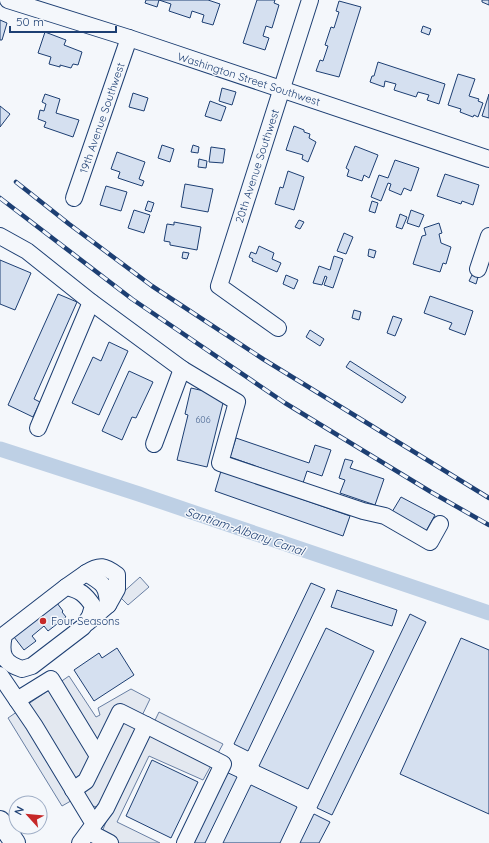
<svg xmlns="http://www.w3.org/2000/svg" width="489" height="843" viewBox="0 0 489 843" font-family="Quicksand,sans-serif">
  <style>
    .parking { fill: #e3e8f0; stroke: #687fa3 }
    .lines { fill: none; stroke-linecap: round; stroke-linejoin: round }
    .canal { stroke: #bed0e5; stroke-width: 15 }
    .building { fill: #d5e0f0; stroke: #1d3f73 }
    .minor-casing { stroke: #1d3f73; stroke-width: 18 }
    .major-casing { stroke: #1d3f73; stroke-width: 22 }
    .minor { stroke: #f4f7fb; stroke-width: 16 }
    .major { stroke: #f4f7fb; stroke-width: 20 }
    .rail-casing { stroke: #1d3f73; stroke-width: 4.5 }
    .rail { stroke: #f4f7fb; stroke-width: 3; stroke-dasharray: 9; stroke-linecap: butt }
    .poi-dot { fill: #c62828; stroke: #f4f7fb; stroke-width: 1.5 }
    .labels { text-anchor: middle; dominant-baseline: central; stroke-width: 3; stroke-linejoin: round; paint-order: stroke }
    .number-label { font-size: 9px; fill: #4b6792 }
    .street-label { font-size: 11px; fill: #1d3f73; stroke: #f4f7fb }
    .poi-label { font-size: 11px; fill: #1d3f73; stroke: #f4f7fb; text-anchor: start }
    .water-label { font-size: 12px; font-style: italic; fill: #1d3f73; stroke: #f4f7fb }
  </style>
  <rect width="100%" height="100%" fill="#f4f7fb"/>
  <g class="parking">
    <path d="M140 577 149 587 128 605 119 596Z"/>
    <path d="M69 676 96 717 100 715 98 708 131 689 150 699 98 807 92 806 83 794 62 806 8 718Z"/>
    <path d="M159 712 223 744 203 780 149 756 117 822 160 843H98L107 819Z"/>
  </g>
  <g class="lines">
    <path class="canal" d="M0 449 139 494 489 613"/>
  </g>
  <g class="building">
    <path d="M146 0H208L220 4 213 25 202 22 204 15 192 11 190 18 169 11 171 4 159 0 157 7 145 3Z"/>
    <path d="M257 0H275L274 3 279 5 272 28 266 26 263 36 269 38 265 50 243 43Z"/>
    <path d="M482 0H489V5L482 2Z"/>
    <path d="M339 1 361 7 339 77 316 71 320 60 323 61 328 46 325 45 331 27 334 28 339 12 336 11Z"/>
    <path d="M0 20 7 23 2 40H0Z"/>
    <path d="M423 26 431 29 429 35 421 32Z"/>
    <path d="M45 32 66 40 64 45 82 52 78 65 73 64 71 68 60 65V67L49 64 51 57 38 53Z"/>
    <path d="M378 62 445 84 439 104 427 100 429 95 418 92 416 97 394 90 396 84 385 81 384 87 370 82 372 76H374Z"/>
    <path d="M458 74 475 79 469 96 479 99 478 101 483 103 478 117 474 115 473 117 460 112 461 109 448 105Z"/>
    <path d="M222 88 236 92 232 105 219 101Z"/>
    <path d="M133 93 148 98 144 111 129 107Z"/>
    <path d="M45 94 60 99 56 113 79 120 73 137 44 127 46 122 38 119 40 110 44 111 46 104 42 102Z"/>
    <path d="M489 94V118L482 116Z"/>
    <path d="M210 101 226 107 221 121 205 116Z"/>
    <path d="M0 106 10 114 0 127Z"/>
    <path d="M294 126 304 130V132L310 134 309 138 316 142 308 162 302 159 303 155 286 150Z"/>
    <path d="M162 145 174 149 170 162 158 158Z"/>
    <path d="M193 145 199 147 198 153 191 152Z"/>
    <path d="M355 146 378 155 369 178 364 175 362 181 347 176 349 170 346 168Z"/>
    <path d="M211 147 225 149 223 163 209 162Z"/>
    <path d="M117 152 145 162 139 179 144 181 142 186 118 178 120 172 111 169Z"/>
    <path d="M199 159 207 161 206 168 198 167Z"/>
    <path d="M395 160 419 168 411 191 404 188 401 195 389 190 391 184 388 183 381 201 371 197 379 175 388 178Z"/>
    <path d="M288 171 304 177 294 210 275 204 280 187 283 188Z"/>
    <path d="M445 174 479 185 473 205 462 201 461 204 437 196Z"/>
    <path d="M185 184 213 189 208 212 181 207Z"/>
    <path d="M106 186 127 192 121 211 100 205Z"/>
    <path d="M148 201 154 203 151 212 145 210Z"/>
    <path d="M372 201 378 203 375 213 369 211Z"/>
    <path d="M134 210 150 215 144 233 128 228Z"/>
    <path d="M411 210 424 215 419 227 407 223Z"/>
    <path d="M400 214 407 217 402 229 396 227Z"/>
    <path d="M299 220 304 222 300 229 295 227Z"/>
    <path d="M174 222 201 227 197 250 170 245V242L164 241 167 224 174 225Z"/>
    <path d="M439 223 442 233 439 234 441 243 451 247 446 264 443 263 440 272 413 264 422 236 426 235 424 228Z"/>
    <path d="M344 233 353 237 346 254 337 251Z"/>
    <path d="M259 246 274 253 272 259 281 263 277 272 252 261 253 259 249 257 251 252 256 254Z"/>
    <path d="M369 249 376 251 374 258 368 256Z"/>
    <path d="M183 252 189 253 187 259 182 258Z"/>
    <path d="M334 256 343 259 333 288 324 285 327 277 325 276 322 285 313 283 319 266 330 270Z"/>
    <path d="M0 260 31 273 15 310 0 304Z"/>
    <path d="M286 275 298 280 294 289 283 284Z"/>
    <path d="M472 275 478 277 476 284 469 281Z"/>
    <path d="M58 294 77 302 34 399 40 402 33 417 8 405Z"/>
    <path d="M430 296 473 311 465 335 449 329 452 323 424 313Z"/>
    <path d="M354 310 361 312 359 320 352 318Z"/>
    <path d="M393 316 402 319 395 336 387 333Z"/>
    <path d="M310 330 324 339 320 346 306 337Z"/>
    <path d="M109 342 128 351 99 415 72 403 93 357 101 361Z"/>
    <path d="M350 361 406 397 402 403 346 367Z"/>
    <path d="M129 371 153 382 136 418 132 417 122 440 102 431Z"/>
    <path d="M191 388 213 393 224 399 207 467 177 460 188 415 185 414Z"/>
    <path d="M236 438 309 463 315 445 331 450 322 476 307 471 303 483 230 457Z"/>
    <path d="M345 459 353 461 350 468 384 479 375 505 340 493 345 480 339 478Z"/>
    <path d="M221 471 350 516 343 536 215 491Z"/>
    <path d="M401 497 435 515 426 531 392 512Z"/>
    <path d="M311 583 325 589 248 751 234 744Z"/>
    <path d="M337 590 397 610 392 626 331 607Z"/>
    <path d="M54 599 63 611 62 612 66 617 48 631 44 626 32 636 36 641 24 650 11 633Z"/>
    <path d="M410 614 426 622 332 815 317 808Z"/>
    <path d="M326 628 374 651 308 789 259 766Z"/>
    <path d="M461 638 489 650V814L400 774Z"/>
    <path d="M117 648 134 675 94 701 74 670 99 653 102 658Z"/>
    <path d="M152 760 198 782 171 838 126 816Z"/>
    <path d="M224 771 237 777 205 843H189Z"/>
    <path d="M251 785 297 807 280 843H223Z"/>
    <path d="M314 814 330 822 319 843H300Z"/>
  </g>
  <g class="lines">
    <defs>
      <g id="minor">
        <path d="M8 0 129 38 489 159"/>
        <path d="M74 198 129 38"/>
        <path d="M0 236 27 251 91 302 182 369 237 402 220 463 363 511 385 516 430 542 440 524"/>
        <path d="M478 269 489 236"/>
        <path d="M278 328 219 286 310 0"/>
        <path d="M38 428 91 302"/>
        <path d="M154 444 182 369"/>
        <path d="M86 573C100 564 105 566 117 575V589L108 605"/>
        <path d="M66 587C80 590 85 594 93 606L90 616 83 627 32 666 22 669C3 663 0 654 4 635Z"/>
        <path d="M66 587 86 573C103 583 107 585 108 605L87 623"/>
        <path d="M0 675 34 725 94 824 80 843"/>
        <path d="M17 700 51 679 98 756"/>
        <path d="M146 725 223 764 185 843"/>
        <path d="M73 790 86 781 120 712 146 725 106 808 94 824"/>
        <path d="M89 832 110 843"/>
      </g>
      <path id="major" d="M0 821 15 843"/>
    </defs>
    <use href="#minor" class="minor-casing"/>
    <use href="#major" class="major-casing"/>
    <use href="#minor" class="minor"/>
    <use href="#major" class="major"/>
    <defs>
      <g id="rail">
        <path d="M16 182 69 224 152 286 263 359 489 498"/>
        <path d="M0 198 132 299 285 403 431 492 489 525"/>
      </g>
    </defs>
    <use href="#rail" class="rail-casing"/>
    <use href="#rail" class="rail"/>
  </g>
  <circle class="poi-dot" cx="43" cy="621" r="4"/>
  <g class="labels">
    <g class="number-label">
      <text x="203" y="419">606</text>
    </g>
    <g class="street-label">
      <text transform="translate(249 79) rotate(18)">Washington Street Southwest</text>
      <text transform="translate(102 118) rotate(-71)">19th Avenue Southwest</text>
      <text transform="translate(257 166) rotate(-72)">20th Avenue Southwest</text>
    </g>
    <g class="poi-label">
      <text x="51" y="621">Four Seasons</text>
    </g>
    <g class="water-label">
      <text transform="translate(245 531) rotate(19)">Santiam-Albany Canal</text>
    </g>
  </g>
  <g transform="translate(28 815) rotate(297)"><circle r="19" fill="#f4f7fb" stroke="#9eadc5"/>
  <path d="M0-3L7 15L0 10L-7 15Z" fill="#c62828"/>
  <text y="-6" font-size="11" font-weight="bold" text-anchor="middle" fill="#1d3f73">N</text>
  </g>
  <path d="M10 26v6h106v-6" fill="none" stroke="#1d3f73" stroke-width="2"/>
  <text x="16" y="26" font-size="12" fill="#1d3f73" stroke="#f4f7fb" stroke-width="3" paint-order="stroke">50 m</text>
</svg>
